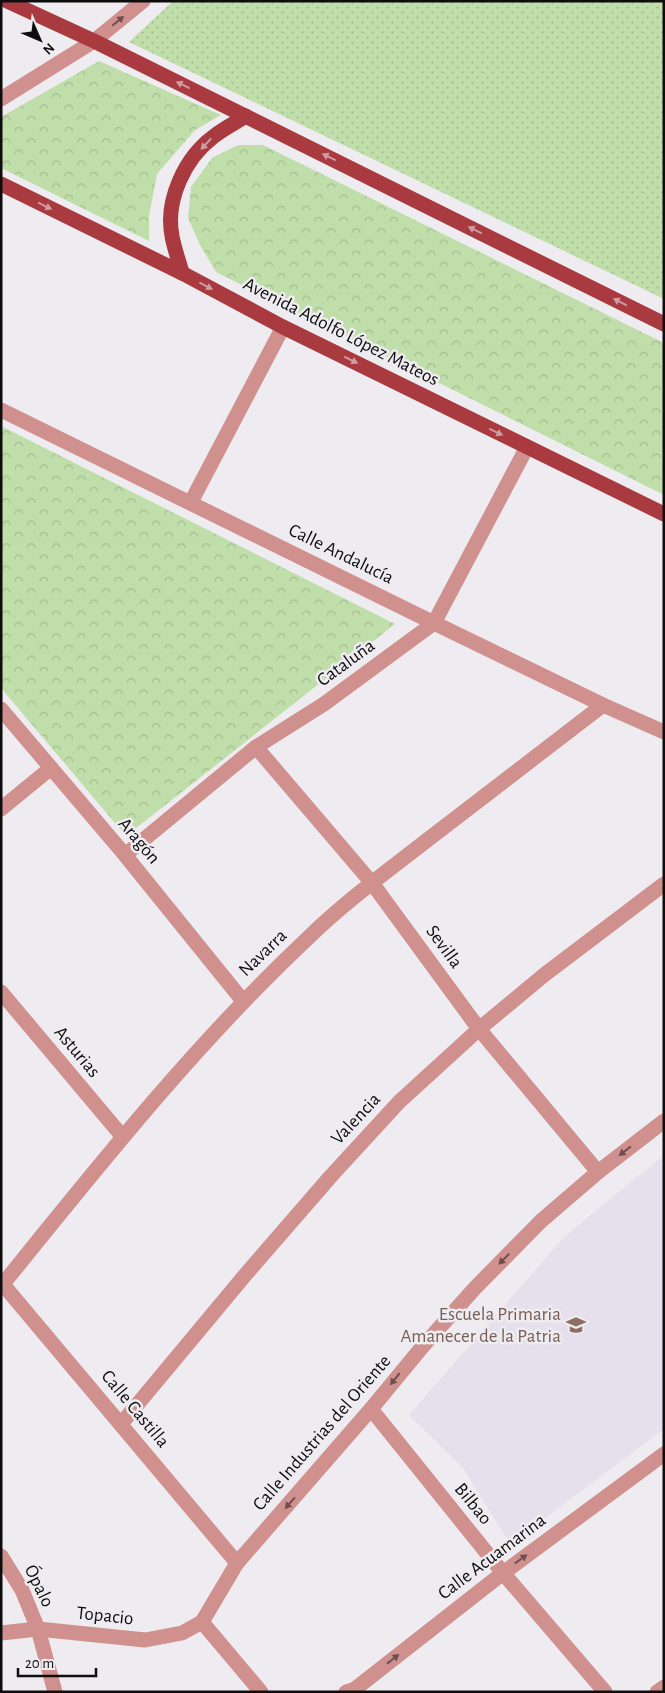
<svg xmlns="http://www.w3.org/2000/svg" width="665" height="1693" viewBox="0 0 665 1693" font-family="'Alegreya Sans',sans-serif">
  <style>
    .built { fill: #e5e0eb }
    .grass { fill: url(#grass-dots) }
    .forest { fill: url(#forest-crowns) }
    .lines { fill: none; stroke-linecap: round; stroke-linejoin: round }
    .minor { stroke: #cf908e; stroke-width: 15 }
    .major { stroke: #a93a40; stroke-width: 15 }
    .oneway { fill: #6e4e4e }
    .oneway2 { fill: #cf9ca1 }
    .labels { text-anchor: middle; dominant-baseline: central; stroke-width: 5; stroke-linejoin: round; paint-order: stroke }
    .street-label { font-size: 19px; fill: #0e0d0e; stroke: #eeecf0 }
    .education-label { font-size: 19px; fill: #785e54; stroke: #eeecf0; text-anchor: end }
  </style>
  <defs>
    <pattern id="grass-dots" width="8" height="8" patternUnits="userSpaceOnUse" patternTransform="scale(1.25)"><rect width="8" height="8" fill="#c0dea9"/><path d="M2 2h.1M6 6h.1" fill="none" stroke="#a4bd90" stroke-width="1.8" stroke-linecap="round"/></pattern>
    <pattern id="forest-crowns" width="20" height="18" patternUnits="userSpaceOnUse" patternTransform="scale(1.25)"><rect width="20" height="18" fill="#c0dea9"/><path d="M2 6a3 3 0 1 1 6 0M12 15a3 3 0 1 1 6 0" fill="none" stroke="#a4bd90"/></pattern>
  </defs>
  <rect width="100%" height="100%" fill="#eeecf0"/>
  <path class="built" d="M664 1155V1429L510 1544 463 1468 409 1415 565 1236Z"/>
  <path class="grass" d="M173 1H664V299L129 42Z"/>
  <g class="forest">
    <path d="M99 61 221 115 195 130 157 174 149 216V241L1 168V117Z"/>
    <path d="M238 145H263L664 343V495L216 272 200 245 188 218 191 187 212 158Z"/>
    <path d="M1 426 395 624 126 836 1 688Z"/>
  </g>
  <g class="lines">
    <g class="minor">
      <path d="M1 99 94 41 143 1"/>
      <path d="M1 410 434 623 603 705 664 732"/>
      <path d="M191 502 283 327"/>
      <path d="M1 709 125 855 243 1001"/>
      <path d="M256 747 372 883 479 1029 598 1172"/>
      <path d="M1 809 51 768"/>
      <path d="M125 855 256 747 324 704 434 623 527 447"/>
      <path d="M1 992 122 1136"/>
      <path d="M1 1282 237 1563"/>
      <path d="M3 1284C100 1164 196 1043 309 937 345 902 386 872 426 841 485 796 544 750 603 705"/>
      <path d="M371 1409 503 1573 605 1692"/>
      <path d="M121 1424 246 1274 331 1176 399 1102 479 1029 544 975 664 884"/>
      <path d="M1 1556 22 1590 38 1629 55 1692"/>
      <path d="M202 1622 237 1563 371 1409 423 1346 475 1288 541 1221 598 1172 664 1121"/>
      <path d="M202 1622 261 1692"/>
      <path d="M1 1633 38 1629 145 1640 182 1633 202 1622"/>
      <path d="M346 1692 355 1689 503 1573 664 1454"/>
      <path d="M657 1692 664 1687"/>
    </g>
    <g class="major">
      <path d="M7 1 94 41 664 324"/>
      <path d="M1 184 182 273 283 327 664 514"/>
      <path d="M182 273C179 261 174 248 172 236 165 200 185 158 213 137 223 129 235 123 246 116"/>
    </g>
  </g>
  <defs><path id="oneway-solid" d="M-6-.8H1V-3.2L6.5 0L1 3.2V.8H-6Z" transform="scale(1.25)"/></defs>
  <g class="oneway">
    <use href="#oneway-solid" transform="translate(118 21) rotate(-39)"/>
    <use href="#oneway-solid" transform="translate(625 1151) rotate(142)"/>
    <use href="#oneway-solid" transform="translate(504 1259) rotate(134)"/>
    <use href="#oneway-solid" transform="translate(395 1379) rotate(129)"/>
    <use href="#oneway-solid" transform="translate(290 1503) rotate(131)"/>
    <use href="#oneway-solid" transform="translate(521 1559) rotate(-36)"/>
    <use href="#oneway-solid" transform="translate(393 1659) rotate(-38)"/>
  </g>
  <g class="oneway2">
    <use href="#oneway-solid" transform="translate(183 85) rotate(-154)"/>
    <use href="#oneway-solid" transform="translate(206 144) rotate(133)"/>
    <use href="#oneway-solid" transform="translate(329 157) rotate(-154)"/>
    <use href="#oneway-solid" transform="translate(45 206) rotate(26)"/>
    <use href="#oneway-solid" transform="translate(475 230) rotate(-154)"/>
    <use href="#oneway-solid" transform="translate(206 286) rotate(28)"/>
    <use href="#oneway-solid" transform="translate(620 302) rotate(-153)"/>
    <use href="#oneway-solid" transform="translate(351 360) rotate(26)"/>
    <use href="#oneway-solid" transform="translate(496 432) rotate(26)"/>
  </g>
  <defs>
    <symbol id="school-bare" viewBox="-9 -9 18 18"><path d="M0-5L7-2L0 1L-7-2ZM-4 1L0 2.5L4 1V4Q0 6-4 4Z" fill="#8d6e63" stroke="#eeecf0" stroke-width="2.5" paint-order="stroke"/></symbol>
  </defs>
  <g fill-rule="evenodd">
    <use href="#school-bare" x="562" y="1311" width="28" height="28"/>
  </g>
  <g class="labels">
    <g class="street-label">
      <text transform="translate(341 332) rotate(27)">Avenida Adolfo López Mateos</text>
      <text transform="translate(341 554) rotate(26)">Calle Andalucía</text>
      <text transform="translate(346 663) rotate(-36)">Cataluña</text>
      <text transform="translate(139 841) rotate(50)">Aragón</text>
      <text transform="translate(444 947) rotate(54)">Sevilla</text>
      <text transform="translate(263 953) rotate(-44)">Navarra</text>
      <text transform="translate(77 1052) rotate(50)">Asturias</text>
      <text transform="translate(356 1119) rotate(-47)">Valencia</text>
      <text transform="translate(135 1409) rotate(50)">Calle Castilla</text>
      <text transform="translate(322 1433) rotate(-49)">Calle Industrias del Oriente</text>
      <text transform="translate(473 1504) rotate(51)">Bilbao</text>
      <text transform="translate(492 1557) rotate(-37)">Calle Acuamarina</text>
      <text transform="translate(39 1586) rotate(64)">Ópalo</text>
      <text transform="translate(105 1616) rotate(6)">Topacio</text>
    </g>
    <g class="education-label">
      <text x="561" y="1314">Escuela Primaria<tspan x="561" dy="22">Amanecer de la Patria</tspan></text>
    </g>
  </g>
  <rect width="665" height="1693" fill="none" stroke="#0e0d0e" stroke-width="5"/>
  <g transform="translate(40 40) rotate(135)" stroke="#eeecf0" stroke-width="4" paint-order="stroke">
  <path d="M0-4L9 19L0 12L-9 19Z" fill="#0e0d0e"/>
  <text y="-8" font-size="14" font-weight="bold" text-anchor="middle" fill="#0e0d0e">N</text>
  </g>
  <path d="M18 1668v8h78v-8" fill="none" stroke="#0e0d0e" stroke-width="2.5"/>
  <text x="25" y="1668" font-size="15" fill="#0e0d0e" stroke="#eeecf0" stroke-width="4" paint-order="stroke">20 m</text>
</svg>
